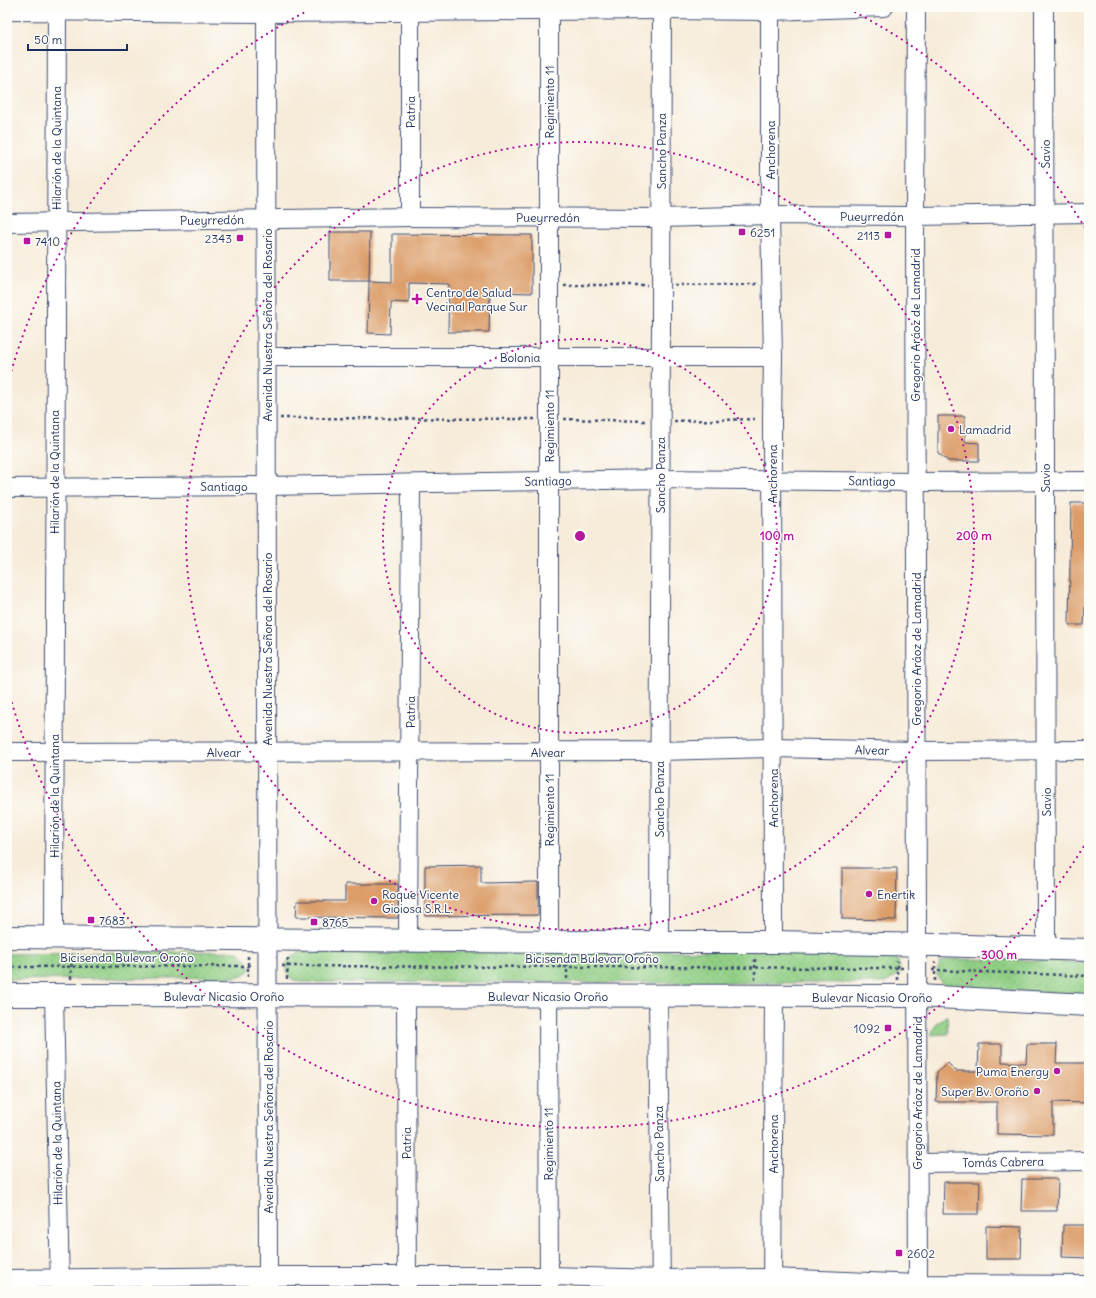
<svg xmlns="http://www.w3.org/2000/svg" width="1096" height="1298" viewBox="0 0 1096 1298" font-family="Delius,sans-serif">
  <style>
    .grass { fill: url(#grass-dots); stroke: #567f72 }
    .building { fill: #dc9d69 }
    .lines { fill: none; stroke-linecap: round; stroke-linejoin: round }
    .minor-casing { stroke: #3c4b71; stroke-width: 20 }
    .major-casing { stroke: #3c4b71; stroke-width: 24 }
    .path { stroke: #3c4b71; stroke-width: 2.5; stroke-dasharray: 3 3; stroke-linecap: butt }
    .minor { stroke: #fff; stroke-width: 18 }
    .major { stroke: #fff; stroke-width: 22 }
    .ring { fill: none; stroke: #b5179e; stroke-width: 2; stroke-dasharray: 2 4 }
    .poi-dot { fill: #b5179e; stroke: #fdfcf7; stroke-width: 1.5 }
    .labels { text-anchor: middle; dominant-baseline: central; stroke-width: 3; stroke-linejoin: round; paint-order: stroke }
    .street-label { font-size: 12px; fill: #1b2f5e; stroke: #fdfcf7 }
    .poi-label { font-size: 12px; fill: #1b2f5e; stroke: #fdfcf7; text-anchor: start }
    .centre { fill: #b5179e; stroke: #fdfcf7; stroke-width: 2 }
    .ring-label { font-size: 12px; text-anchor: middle; font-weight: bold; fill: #b5179e; stroke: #fdfcf7; stroke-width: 3; stroke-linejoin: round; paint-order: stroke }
  </style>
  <defs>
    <pattern id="grass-dots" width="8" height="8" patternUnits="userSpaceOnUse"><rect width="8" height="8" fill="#91cf85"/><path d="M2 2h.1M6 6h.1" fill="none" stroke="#7cb275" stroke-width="1.8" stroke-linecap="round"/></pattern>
  </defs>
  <rect width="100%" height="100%" fill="#fdfcf7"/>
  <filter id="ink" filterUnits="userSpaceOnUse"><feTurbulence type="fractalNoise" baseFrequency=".025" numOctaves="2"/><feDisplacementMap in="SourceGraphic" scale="8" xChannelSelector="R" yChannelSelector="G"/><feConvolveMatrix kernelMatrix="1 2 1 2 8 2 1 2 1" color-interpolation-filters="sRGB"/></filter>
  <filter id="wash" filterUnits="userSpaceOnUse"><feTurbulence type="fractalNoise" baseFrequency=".012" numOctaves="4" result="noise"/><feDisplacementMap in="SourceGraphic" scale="16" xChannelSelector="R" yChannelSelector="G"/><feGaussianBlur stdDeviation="0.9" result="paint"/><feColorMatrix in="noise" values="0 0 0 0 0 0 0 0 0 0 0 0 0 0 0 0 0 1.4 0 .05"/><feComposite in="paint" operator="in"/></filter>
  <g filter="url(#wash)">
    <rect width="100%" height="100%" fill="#f7ecda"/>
    <g class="grass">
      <path d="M887 950C896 957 900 961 900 973L892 979 885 983 301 982 292 979 287 972 286 964 290 958 299 952Z"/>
      <path d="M237 951C243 955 256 967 245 974 243 975 239 976 236 977L7 980V954Z"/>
      <path d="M950 959 1022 960 1089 963V995L948 987C937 981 934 973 941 962Z"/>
      <path d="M947 1015 948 1034 930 1035 937 1023Z"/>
    </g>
    <g id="blocks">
      <g class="building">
        <path d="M330 232H370L369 281H330Z"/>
        <path d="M392 234 532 235V293L490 292 489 332H448L449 284 409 283V303L391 302 390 334 368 333 369 281 392 282Z"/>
        <path d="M938 416H965V442L979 443V461H948L938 453Z"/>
        <path d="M1071 503H1089L1088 607H1085L1084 625H1069Z"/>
        <path d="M481 865V883L538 882V915L425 916V866Z"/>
        <path d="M842 868H897L896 920 842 919Z"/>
        <path d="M345 884H398V918L296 917 297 901H345Z"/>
        <path d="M979 1044H1002V1062L1026 1063 1027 1044H1057L1056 1063H1086V1085H1089V1103L1053 1102V1135L997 1134V1102H936L937 1072 948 1063 956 1071H978Z"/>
        <path d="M1022 1179H1058L1057 1211H1021Z"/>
        <path d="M944 1182H980L979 1214H943Z"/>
        <path d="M1063 1225H1089V1258L1062 1257Z"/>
        <path d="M986 1226 1022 1227 1021 1259H986Z"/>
      </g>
    </g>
  </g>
  <g filter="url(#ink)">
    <use href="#blocks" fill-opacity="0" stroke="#3c4b71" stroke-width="1"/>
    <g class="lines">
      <defs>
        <g id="minor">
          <path d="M266 7 268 1291"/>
          <path d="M410 7V217"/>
          <path d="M770 7V215L773 357 772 419 773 942"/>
          <path d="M916 7 915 216 918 1291"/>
          <path d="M1044 7 1046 949"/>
          <path d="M7 11 266 13 662 10 770 11 884 7"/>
          <path d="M7 223 410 217 661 218 770 215 915 216 1089 213"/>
          <path d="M267 357H773"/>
          <path d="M7 488 267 486 660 479 916 482 1089 481"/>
          <path d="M7 752 660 751 773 748 917 751 1089 750"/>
          <path d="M54 937 57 7"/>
          <path d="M408 940 411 484"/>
          <path d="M549 941V7"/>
          <path d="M659 942 662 7"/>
          <path d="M54 995 60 1291"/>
          <path d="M406 996 407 1291"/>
          <path d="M548 996 549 1291"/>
          <path d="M658 996 661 1291"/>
          <path d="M917 1163 1089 1161"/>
          <path d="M7 1279 268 1276H549L661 1279 772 1278 918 1284 1089 1285"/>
          <path d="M772 1291 774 997"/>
        </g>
        <g id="major">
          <path d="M7 937 568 942H773L936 945 1089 950"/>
          <path d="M7 995 918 996 1089 1005"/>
        </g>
      </defs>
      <use href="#minor" class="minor-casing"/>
      <use href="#major" class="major-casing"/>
      <g class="path">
        <path d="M563 285H648"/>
        <path d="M675 285 758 284"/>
        <path d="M280 418 535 419"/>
        <path d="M564 419 647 421"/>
        <path d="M674 421 757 419"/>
        <path d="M248 956V979"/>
        <path d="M282 966 903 968"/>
        <path d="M7 967 253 966"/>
        <path d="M932 970 1089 976"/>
        <path d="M71 979 72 954"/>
        <path d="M287 979 288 956"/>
        <path d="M567 979V958"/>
        <path d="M755 980V959"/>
        <path d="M897 980V961"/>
        <path d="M935 981V962"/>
      </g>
      <use href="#minor" class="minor"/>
      <use href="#major" class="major"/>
    </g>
  </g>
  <g class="ring">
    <circle cx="580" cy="536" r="197"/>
    <circle cx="580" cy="536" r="394"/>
    <path d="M1087 841A592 592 0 0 1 8 689M8 383A592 592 0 0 1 311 9M849 9A592 592 0 0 1 1087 231"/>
  </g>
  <g class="poi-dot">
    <rect x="738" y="228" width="8" height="8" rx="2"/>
    <rect x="884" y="231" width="8" height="8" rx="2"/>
    <rect x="236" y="234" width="8" height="8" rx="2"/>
    <rect x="23" y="237" width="8" height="8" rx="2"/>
    <path d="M415 293h4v4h4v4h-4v4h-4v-4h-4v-4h4z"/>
    <circle cx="951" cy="429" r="4"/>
    <circle cx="869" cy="894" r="4"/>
    <circle cx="374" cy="901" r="4"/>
    <rect x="87" y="916" width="8" height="8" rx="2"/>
    <rect x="310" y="918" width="8" height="8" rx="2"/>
    <rect x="884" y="1024" width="8" height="8" rx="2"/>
    <circle cx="1057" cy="1071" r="4"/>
    <circle cx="1037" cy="1091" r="4"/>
    <rect x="895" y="1249" width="8" height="8" rx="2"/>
  </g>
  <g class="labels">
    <g class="street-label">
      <text transform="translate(549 102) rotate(-90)">Regimiento 11</text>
      <text transform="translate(410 112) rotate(-90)">Patria</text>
      <text transform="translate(56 148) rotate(-90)">Hilarión de la Quintana</text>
      <text transform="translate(770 150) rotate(-90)">Anchorena</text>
      <text transform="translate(661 151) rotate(-90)">Sancho Panza</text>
      <text transform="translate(1045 154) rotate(-90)">Savio</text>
      <text x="872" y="216">Pueyrredón</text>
      <text x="548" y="217">Pueyrredón</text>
      <text transform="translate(212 220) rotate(-1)">Pueyrredón</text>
      <text transform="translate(267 325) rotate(-90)">Avenida Nuestra Señora del Rosario</text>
      <text transform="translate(915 325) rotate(-90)">Gregorio Aráoz de Lamadrid</text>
      <text x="520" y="357">Bolonia</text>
      <text transform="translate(549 426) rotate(-90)">Regimiento 11</text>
      <text transform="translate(54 472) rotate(-90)">Hilarión de la Quintana</text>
      <text transform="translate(772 474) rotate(-90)">Anchorena</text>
      <text transform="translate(660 475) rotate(-90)">Sancho Panza</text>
      <text transform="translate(1045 478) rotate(-90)">Savio</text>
      <text transform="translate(548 481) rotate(-1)">Santiago</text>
      <text transform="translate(872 481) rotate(1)">Santiago</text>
      <text x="224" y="486">Santiago</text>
      <text transform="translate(267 649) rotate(-90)">Avenida Nuestra Señora del Rosario</text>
      <text transform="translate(916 649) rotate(-90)">Gregorio Aráoz de Lamadrid</text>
      <text transform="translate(410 712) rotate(-90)">Patria</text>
      <text transform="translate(872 750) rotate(1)">Alvear</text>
      <text x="224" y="752">Alvear</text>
      <text x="548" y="752">Alvear</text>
      <text transform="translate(54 796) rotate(-90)">Hilarión de la Quintana</text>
      <text transform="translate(773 798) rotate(-90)">Anchorena</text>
      <text transform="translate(659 799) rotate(-90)">Sancho Panza</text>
      <text transform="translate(1046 802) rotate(-90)">Savio</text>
      <text transform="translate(549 810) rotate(-90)">Regimiento 11</text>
      <text x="127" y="957">Bicisenda Bulevar Oroño</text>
      <text x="592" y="958">Bicisenda Bulevar Oroño</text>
      <text x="224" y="996">Bulevar Nicasio Oroño</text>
      <text x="548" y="996">Bulevar Nicasio Oroño</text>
      <text x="872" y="997">Bulevar Nicasio Oroño</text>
      <text transform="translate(917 1093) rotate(-90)">Gregorio Aráoz de Lamadrid</text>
      <text transform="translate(268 1117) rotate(-90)">Avenida Nuestra Señora del Rosario</text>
      <text transform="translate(57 1143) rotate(-91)">Hilarión de la Quintana</text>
      <text transform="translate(406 1143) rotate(-90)">Patria</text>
      <text transform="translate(548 1144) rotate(-90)">Regimiento 11</text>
      <text transform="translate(659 1144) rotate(-91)">Sancho Panza</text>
      <text transform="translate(773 1144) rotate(-90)">Anchorena</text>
      <text transform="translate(1003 1162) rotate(-1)">Tomás Cabrera</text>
    </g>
    <g class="poi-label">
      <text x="750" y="232">6251</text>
      <text x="880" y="235" text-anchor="end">2113</text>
      <text x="232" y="238" text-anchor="end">2343</text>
      <text x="35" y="241">7410</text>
      <text x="426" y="292">Centro de Salud<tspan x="426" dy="14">Vecinal Parque Sur</tspan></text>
      <text x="959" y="429">Lamadrid</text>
      <text x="382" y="894">Roque Vicente<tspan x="382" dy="14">Gioiosa S.R.L.</tspan></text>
      <text x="877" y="894">Enertik</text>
      <text x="99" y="920">7683</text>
      <text x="322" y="922">8765</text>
      <text x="880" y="1028" text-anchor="end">1092</text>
      <text x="1049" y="1071" text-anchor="end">Puma Energy</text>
      <text x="1029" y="1091" text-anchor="end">Super Bv. Oroño</text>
      <text x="907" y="1253">2602</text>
    </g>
  </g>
  <circle cx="580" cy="536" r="6" class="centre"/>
  <g class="ring-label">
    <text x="777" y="540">100 m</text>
    <text x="974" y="540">200 m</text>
    <text x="999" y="959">300 m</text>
  </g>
  <rect width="1096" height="1298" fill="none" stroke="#fdfcf7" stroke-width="24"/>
  <path d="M28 44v6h99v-6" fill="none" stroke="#1b2f5e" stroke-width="2"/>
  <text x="34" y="44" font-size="12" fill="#1b2f5e" stroke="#fdfcf7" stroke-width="3" paint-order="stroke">50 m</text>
</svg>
